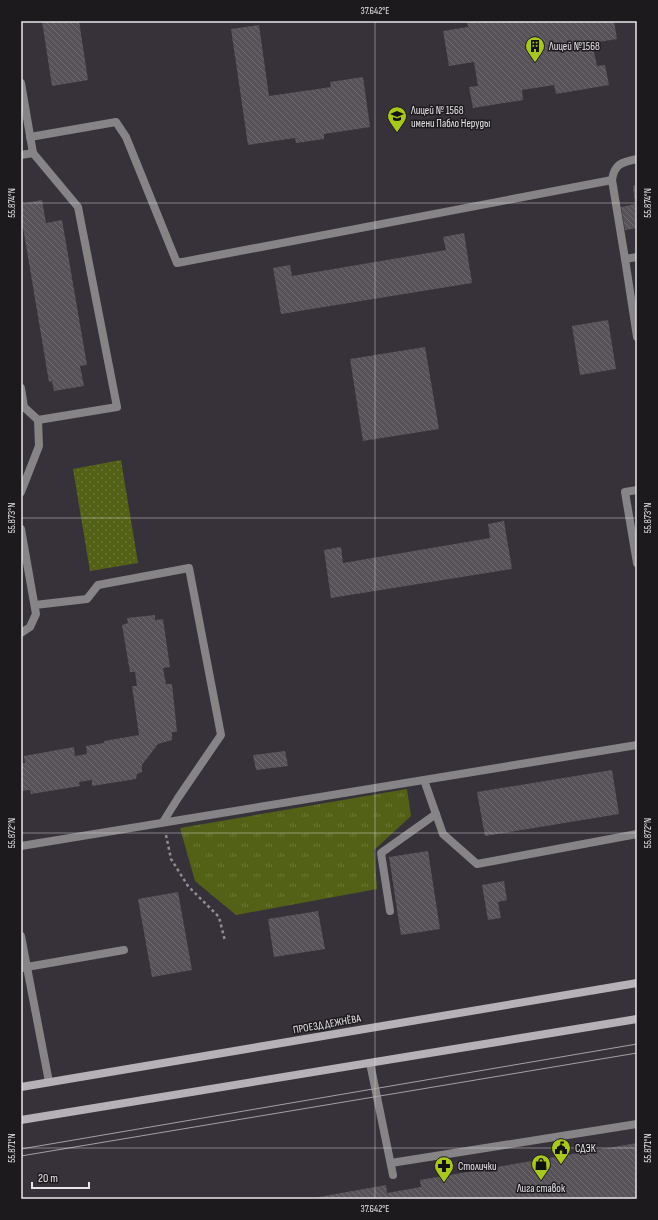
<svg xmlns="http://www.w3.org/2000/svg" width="658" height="1220" viewBox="0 0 658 1220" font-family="'Sofia Sans Condensed',sans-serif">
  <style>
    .grass { fill: url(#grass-tufts) }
    .park { fill: url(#park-dots) }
    .building { fill: url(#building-back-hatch) }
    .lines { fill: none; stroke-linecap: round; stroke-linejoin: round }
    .path { stroke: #918c92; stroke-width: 2.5; stroke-dasharray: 3 3; stroke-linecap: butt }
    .service { stroke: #868487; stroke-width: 8 }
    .secondary { stroke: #b5b1b7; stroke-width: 8 }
    .tram { stroke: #a4a0a5; stroke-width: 1 }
    .ticks { fill: none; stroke: #e9e5ea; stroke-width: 1; stroke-opacity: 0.45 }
    .labels { text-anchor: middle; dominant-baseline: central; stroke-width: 3; stroke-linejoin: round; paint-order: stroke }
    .poi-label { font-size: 11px; fill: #e9e5ea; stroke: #1d1a1e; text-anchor: start }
    .street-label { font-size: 11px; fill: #e9e5ea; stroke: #1d1a1e }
    .neatline { fill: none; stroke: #e9e5ea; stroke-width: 1.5 }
    .ticks-label { font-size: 10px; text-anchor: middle; fill: #e9e5ea }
  </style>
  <defs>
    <pattern id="grass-tufts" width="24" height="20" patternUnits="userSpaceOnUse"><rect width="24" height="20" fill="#526116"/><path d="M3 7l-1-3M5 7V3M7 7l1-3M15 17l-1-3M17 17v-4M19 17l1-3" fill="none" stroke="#6b7838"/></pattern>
    <pattern id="park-dots" width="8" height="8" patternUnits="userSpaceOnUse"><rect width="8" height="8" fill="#526116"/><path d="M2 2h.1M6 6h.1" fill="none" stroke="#6b7838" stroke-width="1.8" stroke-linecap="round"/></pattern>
    <pattern id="building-back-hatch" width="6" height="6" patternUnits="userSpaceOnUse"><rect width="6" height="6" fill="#575158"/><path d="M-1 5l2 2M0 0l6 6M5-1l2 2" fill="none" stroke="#6f6a70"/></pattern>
  </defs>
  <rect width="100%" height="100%" fill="#373239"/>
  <path class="grass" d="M407 789 411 816 374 850 377 889 236 915 195 881 180 828Z"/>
  <path class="park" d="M121 460 138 563 90 571 73 469Z"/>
  <g class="building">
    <path d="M42 21H79L88 80 52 86Z"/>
    <path d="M467 21H614L617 39 592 43 597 66 605 65 609 85 556 94 554 85 522 90 523 100 473 108 469 87 478 86 474 62 449 66 443 31 468 27Z"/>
    <path d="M259 25 269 96 331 87 330 82 363 77 370 127 324 134V139L296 143 295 138 248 145 231 29Z"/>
    <path d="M637 185V228L625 230 621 207 635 204 633 186Z"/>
    <path d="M42 200 46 223 62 220 87 365 80 366 84 386 54 391 52 381 49 382 23 227 21 228V204Z"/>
    <path d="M464 233 472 283 281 314 273 268 290 265 292 276 446 250 443 237Z"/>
    <path d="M608 320 616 369 580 375 572 326Z"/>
    <path d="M425 347 439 429 363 441 350 359Z"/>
    <path d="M504 521 512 569 331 598 324 550 341 547 343 563 490 538 488 524Z"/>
    <path d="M155 615V620L163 619 170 667 163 668 166 684H172L177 732H172V740L158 744 142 765V772L137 774 136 779 92 786V780L79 782 80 786 31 794 30 790 21 791V763H25L24 756 74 747 75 756 87 754 86 746 104 743V741L139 735 132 686H137L135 672H130L122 625 128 623 127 618Z"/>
    <path d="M285 751 288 766 256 770 253 755Z"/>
    <path d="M612 770 619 814 485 836 477 792Z"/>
    <path d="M428 851 440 929 401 935 389 857Z"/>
    <path d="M504 881 507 900 498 902 501 918 488 920 482 885Z"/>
    <path d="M178 892 192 970 152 977 138 899Z"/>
    <path d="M318 911 325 949 274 957 268 919Z"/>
    <path d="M637 1143V1199H308L386 1185 387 1193 421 1187 420 1180Z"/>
  </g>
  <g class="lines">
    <path class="path" d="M166 835 171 859 188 886 219 917 225 941"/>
    <g class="service">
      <path d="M21 83 33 153 21 155"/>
      <path d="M30 137 116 122 126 137 177 263 612 180C614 164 622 162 637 159"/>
      <path d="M612 180 625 259 637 257"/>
      <path d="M625 259 637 337"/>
      <path d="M21 388 24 407 38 420 117 407 78 207 33 153"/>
      <path d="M637 490 625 492 637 563"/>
      <path d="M21 492 39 446 38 420"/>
      <path d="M21 529 36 614 30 627 21 633"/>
      <path d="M35 605 87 599 98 585 189 568 221 735 178 798 163 822"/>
      <path d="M424 780 443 834 477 864 637 834"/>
      <path d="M21 846 637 745"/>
      <path d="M390 911 381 853 436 814"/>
      <path d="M21 936 49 1082"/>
      <path d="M21 968 124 950"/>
      <path d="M370 1063 393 1175"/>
      <path d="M391 1163 637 1124"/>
    </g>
    <g class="secondary">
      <path d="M21 1087 637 983"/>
      <path d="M21 1120 637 1019"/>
    </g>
    <g class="tram">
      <path d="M21 1149 637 1044"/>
      <path d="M21 1156 637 1053"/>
    </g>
  </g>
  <path class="ticks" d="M375 21V1199M21 203H637M21 518H637M21 833H637M21 1148H637"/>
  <defs>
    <symbol id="building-pin" viewBox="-11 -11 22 30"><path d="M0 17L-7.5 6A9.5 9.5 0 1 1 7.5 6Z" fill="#a8c71c" stroke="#1d1a1e"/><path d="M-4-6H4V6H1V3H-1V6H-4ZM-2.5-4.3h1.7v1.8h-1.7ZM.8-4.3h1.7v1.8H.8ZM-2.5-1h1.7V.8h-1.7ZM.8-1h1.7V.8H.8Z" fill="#111"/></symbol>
    <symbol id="school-pin" viewBox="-11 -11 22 30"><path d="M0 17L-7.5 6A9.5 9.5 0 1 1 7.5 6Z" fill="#a8c71c" stroke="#1d1a1e"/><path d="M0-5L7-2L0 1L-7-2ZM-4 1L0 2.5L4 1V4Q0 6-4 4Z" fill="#111"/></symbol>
    <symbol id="civic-pin" viewBox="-11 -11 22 30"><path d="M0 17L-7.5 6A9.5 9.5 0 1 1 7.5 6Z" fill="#a8c71c" stroke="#1d1a1e"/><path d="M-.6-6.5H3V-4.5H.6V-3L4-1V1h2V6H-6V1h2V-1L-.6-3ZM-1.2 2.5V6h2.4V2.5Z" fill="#111"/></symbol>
    <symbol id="shop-pin" viewBox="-11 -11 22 30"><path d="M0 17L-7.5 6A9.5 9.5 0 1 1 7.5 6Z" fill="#a8c71c" stroke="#1d1a1e"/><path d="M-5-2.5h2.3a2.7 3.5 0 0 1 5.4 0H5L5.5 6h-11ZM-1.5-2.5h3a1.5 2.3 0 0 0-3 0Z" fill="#111"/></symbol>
    <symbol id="pharmacy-pin" viewBox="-11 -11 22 30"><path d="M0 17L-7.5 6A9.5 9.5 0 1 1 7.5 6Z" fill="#a8c71c" stroke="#1d1a1e"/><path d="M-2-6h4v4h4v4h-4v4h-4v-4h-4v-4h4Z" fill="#111"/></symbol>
  </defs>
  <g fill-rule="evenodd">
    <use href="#building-pin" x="524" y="35" width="22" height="30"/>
    <use href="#school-pin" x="386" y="105" width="22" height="30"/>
    <use href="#civic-pin" x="550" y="1137" width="22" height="30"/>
    <use href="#shop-pin" x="530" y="1153" width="22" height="30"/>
    <use href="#pharmacy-pin" x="433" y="1155" width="22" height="30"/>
  </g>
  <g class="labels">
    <g class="poi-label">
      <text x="549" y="46">Лицей №1568</text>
      <text x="411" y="110">Лицей № 1568<tspan x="411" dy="13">имени Пабло Неруды</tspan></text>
      <text x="575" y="1148">СДЭК</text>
      <text x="458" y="1166">Столички</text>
      <text x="541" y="1188" text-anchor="middle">Лига ставок</text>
    </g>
    <g class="street-label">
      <text transform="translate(327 1024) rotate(-10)">ПРОЕЗД ДЕЖНЁВА</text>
    </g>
  </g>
  <rect width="658" height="1220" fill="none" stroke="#1d1a1e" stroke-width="44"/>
  <path d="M32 1182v6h57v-6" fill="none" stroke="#e9e5ea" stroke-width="2"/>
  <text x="38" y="1182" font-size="12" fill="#e9e5ea" stroke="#1d1a1e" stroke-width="3" paint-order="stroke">20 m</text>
  <rect x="22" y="22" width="614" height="1176" class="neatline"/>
  <g class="ticks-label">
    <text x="375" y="14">37.642°E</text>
    <text transform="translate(11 203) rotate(-90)" y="4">55.874°N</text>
    <text transform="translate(647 203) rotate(-90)" y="4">55.874°N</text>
    <text transform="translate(11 518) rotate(-90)" y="4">55.873°N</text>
    <text transform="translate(647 518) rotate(-90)" y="4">55.873°N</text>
    <text transform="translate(11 833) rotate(-90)" y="4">55.872°N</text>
    <text transform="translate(647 833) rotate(-90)" y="4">55.872°N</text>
    <text transform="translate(11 1148) rotate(-90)" y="4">55.871°N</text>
    <text transform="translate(647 1148) rotate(-90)" y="4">55.871°N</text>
    <text x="375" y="1212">37.642°E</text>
  </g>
</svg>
